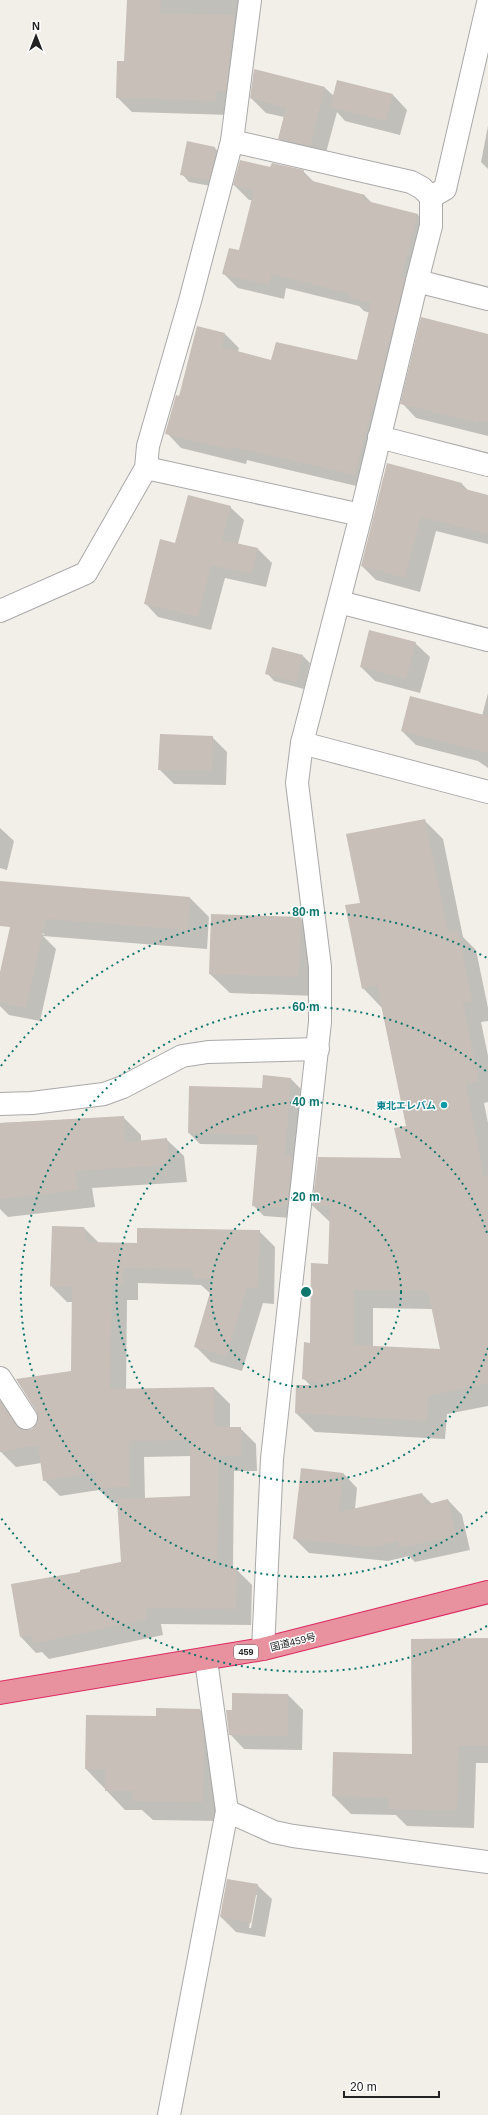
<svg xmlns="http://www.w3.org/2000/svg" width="488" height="2115" viewBox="0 0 488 2115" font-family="Arial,'Noto Sans JP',sans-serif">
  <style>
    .shadow { fill: #0003; fill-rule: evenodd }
    .building { fill: #c7bfb8; fill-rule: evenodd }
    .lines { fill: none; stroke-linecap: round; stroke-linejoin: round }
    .street-casing { stroke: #a9a9a9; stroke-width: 24 }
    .highway-casing { stroke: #dc2a61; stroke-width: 24 }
    .street { stroke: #fff; stroke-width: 22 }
    .highway { stroke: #e8929f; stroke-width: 22 }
    .ring { fill: none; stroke: #0f766e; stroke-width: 2; stroke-dasharray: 2 4 }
    .culture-dot { fill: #0f9aa8; stroke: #fff; stroke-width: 1.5 }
    .labels { text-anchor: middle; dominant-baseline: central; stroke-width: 3; stroke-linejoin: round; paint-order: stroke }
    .shield { fill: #fff; stroke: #646464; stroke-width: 1 }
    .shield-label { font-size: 9px; font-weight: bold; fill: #222 }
    .culture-label { font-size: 10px; font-weight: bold; fill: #0d838f; stroke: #fff; text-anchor: end }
    .street-label { font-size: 10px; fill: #222; stroke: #fff }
    .centre { fill: #0f766e; stroke: #fff; stroke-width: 2 }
    .ring-label { font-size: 12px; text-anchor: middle; font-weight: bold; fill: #0f766e; stroke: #fff; stroke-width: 3; stroke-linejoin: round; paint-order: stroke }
  </style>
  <rect width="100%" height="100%" fill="#f2efe9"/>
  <g class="shadow">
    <path d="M128 0H250L231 115 132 112 117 97 125 63Z"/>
    <path d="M325 88 334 96 393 95 407 110 400 135 345 121 337 112 324 160 293 153 279 138 284 117 266 113 251 98Z"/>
    <path d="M488 126V169L481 162Z"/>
    <path d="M215 148 222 156 216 187 189 182 182 174Z"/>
    <path d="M271 169 303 171 315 183 364 195 372 203 418 215 432 229 369 489 247 460 246 464 181 448 167 433 180 397 225 334 239 348 238 352 272 361 357 362 370 313 364 311 359 306 286 288 284 299 238 288 223 273 239 251 253 200H249L234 185Z"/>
    <path d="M488 335V436L416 418 402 403Z"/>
    <path d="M388 465 462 484 469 491 488 496V544L436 531 420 592 376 580 362 566Z"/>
    <path d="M230 507 244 520 238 544 258 549 272 563 266 587 225 578 211 630 158 617 145 603Z"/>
    <path d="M415 643 430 657 420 693 375 681 361 667Z"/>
    <path d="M303 656 310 663 304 689 274 681 267 673Z"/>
    <path d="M488 693V768L478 761 416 745 402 731 482 716Z"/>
    <path d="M212 737 227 752 226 785 174 784 159 769Z"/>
    <path d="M424 820 443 839 463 937 476 950 488 1008V1021L481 1022 488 1056V1102L484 1103 488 1123V1406L447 1414 445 1439 315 1432 296 1413 311 1386 303 1378 329 1265 330 1222 313 1206 402 1159 407 1126 382 1008 363 988 361 904ZM373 1308 433 1309 442 1350 373 1347Z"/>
    <path d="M0 828 14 841 7 870 0 868Z"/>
    <path d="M190 898 209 917 207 949 43 936 56 949 40 1021 9 1015 0 1006V977L11 927 45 935 27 917Z"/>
    <path d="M300 918 320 937 318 996 230 993 210 974Z"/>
    <path d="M264 1077 291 1079 301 1089 291 1218 264 1216 254 1206 258 1145 200 1144 189 1133 263 1089Z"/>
    <path d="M123 1117 141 1135V1142L166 1139 184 1156 187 1182 92 1188 95 1207 8 1217 0 1209V1123Z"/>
    <path d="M84 1228 100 1244H138L259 1231 275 1247 274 1304 263 1303 242 1371 211 1362 195 1346 211 1294 201 1285 138 1283V1300H127L126 1390 214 1388 230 1404V1428H240L256 1444 257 1471H234L233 1569H236L252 1585 251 1625 161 1624 163 1635 49 1659 42 1652 36 1653 21 1637 81 1573 122 1562 118 1503H113L99 1490 60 1496 44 1480 41 1463 16 1467 0 1451V1400L11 1411 24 1430 26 1432 34 1429 72 1372V1302H67L51 1286ZM191 1456V1497L145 1499 144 1457Z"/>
    <path d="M343 1473 357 1488 355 1509 422 1494 432 1504 448 1500 462 1515 470 1550 415 1562 409 1556 388 1561 309 1553 294 1538Z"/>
    <path d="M488 1639V1763H476L474 1828 407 1826 396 1815 351 1814 333 1796 414 1755Z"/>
    <path d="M233 1694 288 1695 303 1710 302 1750 244 1749 230 1734Z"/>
    <path d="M200 1710 219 1730 222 1821 153 1820 142 1810H125L86 1769 157 1717Z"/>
    <path d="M257 1885 272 1899 265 1937 236 1932 221 1917ZM255 1895H257L251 1928H249Z"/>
  </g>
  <g class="building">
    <path d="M127 0H161L160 13 234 15 226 92 217 90 216 101 116 98 117 61H124Z"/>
    <path d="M254 69 325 87 310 146 278 139 286 108 250 98Z"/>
    <path d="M337 80 393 94 386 121 330 107Z"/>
    <path d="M187 141 215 147 214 153 216 154 209 180 180 175Z"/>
    <path d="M240 160 270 167 272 163 304 170 303 175 309 177V180L365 195 363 200 418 214 401 277 405 278 373 409H372L355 475 233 447 232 450 165 434 176 395 179 396 197 326 225 333 222 347 271 360 276 342 357 360 371 303 349 297 350 294 272 274 269 285 222 274 229 248 239 250 254 190 233 185Z"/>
    <path d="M421 317 488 334V422L478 420V423L400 404Z"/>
    <path d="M387 463 462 483 461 488 488 495V534L421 517 405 578 361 566Z"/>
    <path d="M188 495 231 506 222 540 258 548 252 574 211 565 198 617 144 604 160 539 175 543Z"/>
    <path d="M369 630 416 642 406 679 360 667Z"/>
    <path d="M272 647 303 655 296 682 265 674Z"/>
    <path d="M410 696 488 716V753L401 731Z"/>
    <path d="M160 734 213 736 212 771 158 770Z"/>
    <path d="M425 819 448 932 458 930 472 1001 463 1003 479 1081 466 1084 484 1176 488 1175V1383L428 1396 427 1421 295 1413 296 1385H325L302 1379 304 1342 310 1343 311 1263 328 1264 330 1206H312L318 1157 401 1158 394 1128 406 1126 377 985 362 989 345 905 360 903 346 834ZM354 1290 428 1291 440 1349 354 1345Z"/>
    <path d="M0 881 190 897 188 930 46 919 26 1008 0 1002V972L10 927 0 926Z"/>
    <path d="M211 914 301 917 299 977 209 974Z"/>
    <path d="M263 1075 291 1078 285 1156 293 1157 287 1206H281V1208L252 1206 258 1135 188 1133 189 1086 262 1088Z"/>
    <path d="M124 1116 125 1142 167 1138 169 1165 75 1171 78 1190 0 1199V1123Z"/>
    <path d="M52 1226 84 1227 87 1242 137 1243V1228L260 1230 258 1288H247L226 1356 194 1347 214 1279 193 1278V1269L123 1268V1285L112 1284 110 1389 214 1387 215 1427H241V1456H219L217 1568H237L236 1609 146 1608 147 1619 33 1644 31 1635 20 1637 11 1584 80 1572V1570L121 1562 117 1499 190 1496V1440L129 1441V1487L96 1488V1472L43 1481 38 1445 0 1452V1401L20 1429 26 1430 32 1429 37 1423 38 1417 36 1411 16 1379 71 1371 72 1287 50 1286Z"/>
    <path d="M301 1468 343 1473 339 1512 422 1493 425 1505 448 1499 456 1536 399 1548 398 1541 373 1547 293 1539Z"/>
    <path d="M488 1638V1745L459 1746 457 1811 388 1809 389 1798 332 1796 333 1752 412 1754 411 1639Z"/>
    <path d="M232 1693 288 1694V1736L229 1735 226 1710H232Z"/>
    <path d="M156 1708 200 1709 204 1736 203 1802 132 1801 133 1791H105V1769H85L86 1715 156 1716Z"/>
    <path d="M227 1879 258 1884 251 1923 220 1917Z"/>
  </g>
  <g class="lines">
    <defs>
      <g id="street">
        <path d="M232 141 411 182 422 188 431 197V226L417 281"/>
        <path d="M431 197 445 189 488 3"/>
        <path d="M379 437 488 465"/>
        <path d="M146 468 361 515 302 743 297 783 320 967V1022L272 1459 263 1649"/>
        <path d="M361 515 417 281 488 299"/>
        <path d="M339 602 488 640"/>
        <path d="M0 611 86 573 146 468 148 446 190 301 232 141 250 0"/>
        <path d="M302 743 488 792"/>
        <path d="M0 1104 32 1103 104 1094 123 1087 182 1056 208 1052 318 1049"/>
        <path d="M0 1378 26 1418"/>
        <path d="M227 1811 274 1832 293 1836 488 1862"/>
        <path d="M169 2115 227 1811 206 1660"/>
      </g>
      <path id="highway" d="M0 1693 263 1649 488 1592"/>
    </defs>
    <use href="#street" class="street-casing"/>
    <use href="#highway" class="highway-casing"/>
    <use href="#street" class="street"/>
    <use href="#highway" class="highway"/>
  </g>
  <g class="ring">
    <circle cx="306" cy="1292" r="95"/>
    <path d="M488 1348A190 190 0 1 1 488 1236"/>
    <path d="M487 1512A285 285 0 1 1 487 1072"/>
    <path d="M487 1626A380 380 0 0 1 1 1518M1 1066A380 380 0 0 1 487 958"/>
  </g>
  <circle class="culture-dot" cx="444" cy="1105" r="4"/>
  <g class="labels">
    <rect class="shield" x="234" y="1645" width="24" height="14" rx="3"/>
    <g class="shield-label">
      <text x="246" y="1652">459</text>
    </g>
    <g class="culture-label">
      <text x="436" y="1105">東北エレバム</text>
    </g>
    <g class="street-label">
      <text transform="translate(293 1642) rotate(-14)">国道459号</text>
    </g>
  </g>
  <circle cx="306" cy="1292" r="6" class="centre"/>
  <g class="ring-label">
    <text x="306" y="916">80 m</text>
    <text x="306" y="1011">60 m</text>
    <text x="306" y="1106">40 m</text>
    <text x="306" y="1201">20 m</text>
  </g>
  <g transform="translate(36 36)" stroke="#ffffff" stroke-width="3" paint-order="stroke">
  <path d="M0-3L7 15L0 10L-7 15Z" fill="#222222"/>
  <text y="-6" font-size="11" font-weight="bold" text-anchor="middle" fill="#222222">N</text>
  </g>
  <path d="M344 2091v6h95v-6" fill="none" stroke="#222222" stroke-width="2"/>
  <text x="350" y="2091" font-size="12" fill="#222222" stroke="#ffffff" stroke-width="3" paint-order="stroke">20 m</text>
</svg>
